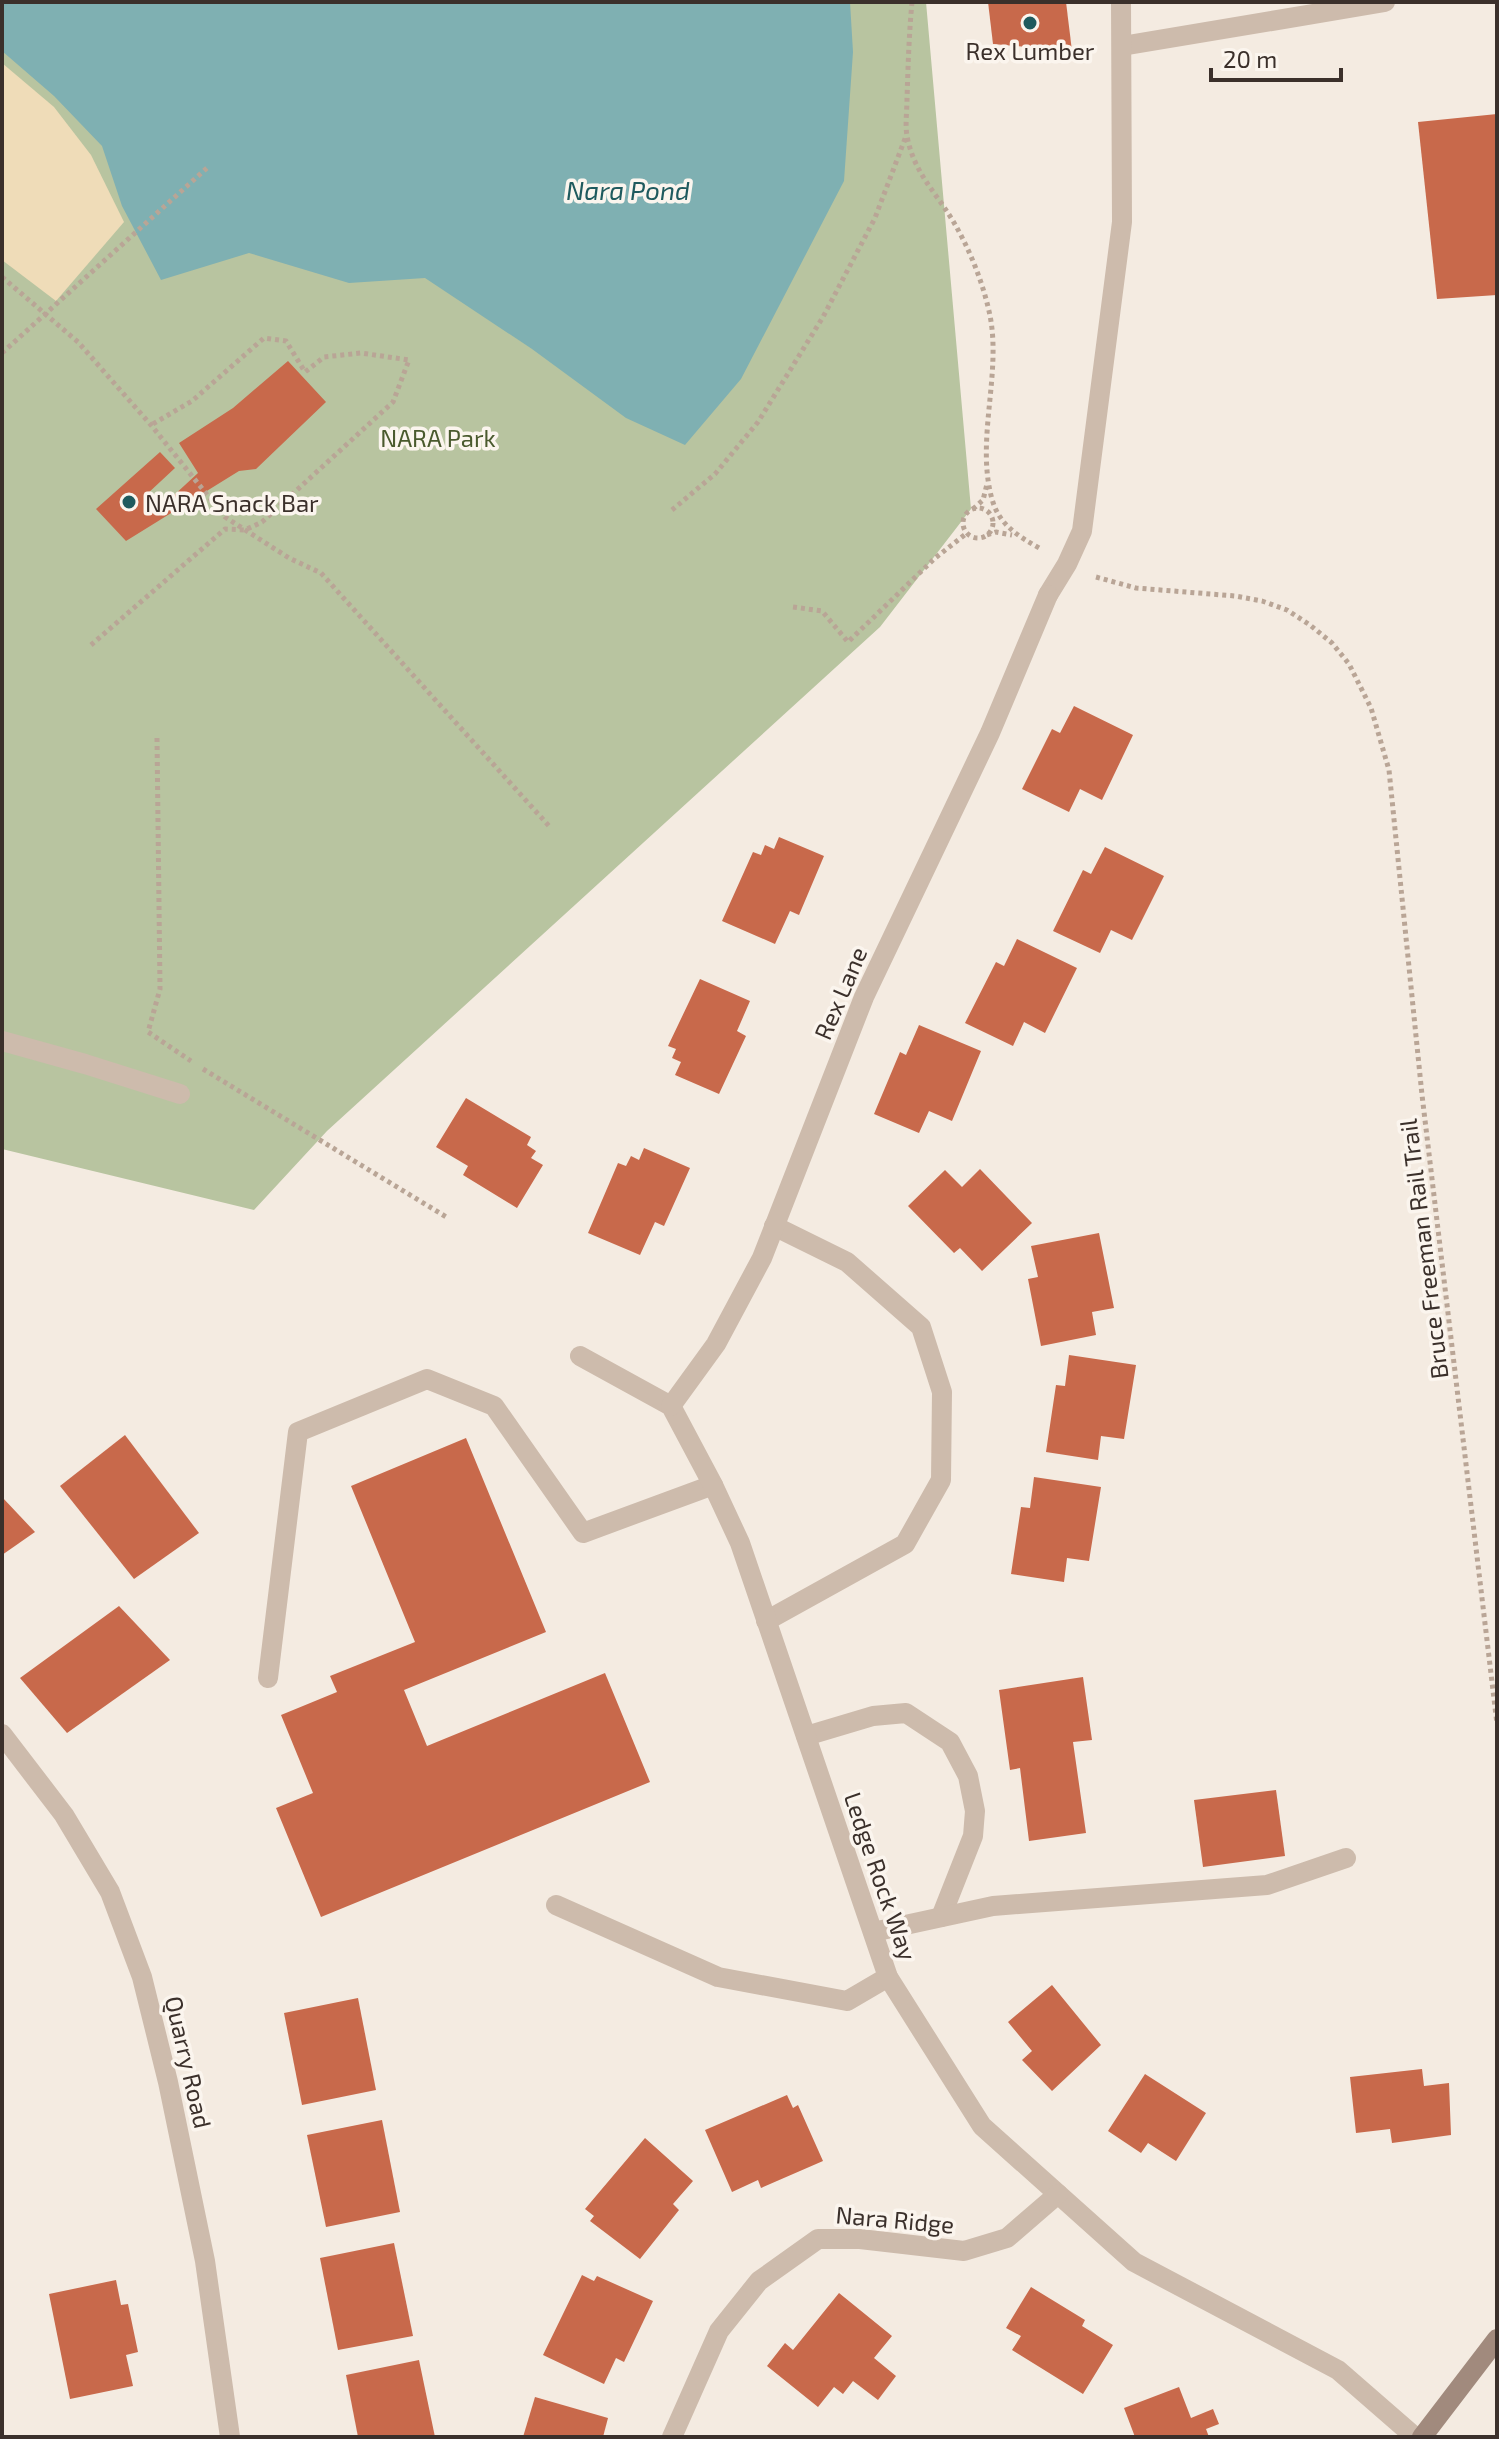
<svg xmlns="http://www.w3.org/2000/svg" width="1499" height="2439" viewBox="0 0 1499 2439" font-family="'Exo 2',sans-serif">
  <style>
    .green { fill: #b8c4a0 }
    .sand { fill: #efdcb8 }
    .water { fill: #7fb0b2 }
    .building { fill: #c8694b }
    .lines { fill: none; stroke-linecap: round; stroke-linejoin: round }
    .path { stroke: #b9a596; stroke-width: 5; stroke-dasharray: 4 4; stroke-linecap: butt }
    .lane { stroke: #cdbbac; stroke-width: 20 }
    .street { stroke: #cdbbac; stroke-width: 20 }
    .secondary { stroke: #a18a7d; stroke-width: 20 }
    .poi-dot { fill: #1f5a5e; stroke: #fbf5ee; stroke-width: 3 }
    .labels { text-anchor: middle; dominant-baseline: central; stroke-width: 7; stroke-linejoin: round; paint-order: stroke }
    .poi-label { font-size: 24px; fill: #3b302b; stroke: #fbf5ee }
    .park-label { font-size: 24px; fill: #4a5a2e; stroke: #fbf5ee }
    .street-label { font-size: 24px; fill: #3b302b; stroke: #fbf5ee }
    .water-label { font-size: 26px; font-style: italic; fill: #1f5a5e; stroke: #fbf5ee }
  </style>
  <rect width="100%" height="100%" fill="#f4ebe1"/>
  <path class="green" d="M2 2H926L971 509 880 627 327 1131 254 1210 2 1149Z"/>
  <path class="sand" d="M2 63 54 107 91 155 124 222 56 301 2 260Z"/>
  <path class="water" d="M2 2H850L853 52 844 181 741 379 685 445 626 418 532 349 425 278 349 283 249 253 161 280 122 206 102 146 54 96 2 51Z"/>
  <g class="building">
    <path d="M988 2H1066L1072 51 993 44Z"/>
    <path d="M1497 114V295L1437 299 1418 122Z"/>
    <path d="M288 361 326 402 256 469 239 471 126 541 96 509 160 452 175 468 146 495 159 509 198 473 179 443 233 408Z"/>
    <path d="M1074 706 1133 735 1102 800 1080 789 1069 812 1022 789 1052 729 1060 733Z"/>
    <path d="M779 837 824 856 799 915 790 911 775 944 722 921 753 852 761 855 765 845 774 849Z"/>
    <path d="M1105 847 1164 876 1132 940 1111 930 1100 953 1053 931 1083 870 1091 874Z"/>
    <path d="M1017 939 1077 968 1045 1033 1024 1022 1013 1046 965 1023 996 962 1004 966Z"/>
    <path d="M700 979 750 1001 737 1031 746 1036 719 1094 675 1075 681 1062 672 1058 676 1049 668 1046Z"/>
    <path d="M919 1025 981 1051 952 1121 929 1111 919 1133 874 1114 900 1052 906 1055Z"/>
    <path d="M466 1098 531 1137 527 1145 536 1151 531 1158 543 1165 517 1208 463 1175 468 1166 436 1147Z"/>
    <path d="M644 1148 690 1168 664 1226 655 1222 640 1255 588 1233 618 1163 626 1166 631 1156 639 1160Z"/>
    <path d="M980 1169 1032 1223 982 1271 960 1248 954 1253 908 1206 945 1170 962 1187Z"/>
    <path d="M1099 1233 1114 1308 1092 1312 1096 1335 1041 1346 1028 1279 1038 1277 1031 1246Z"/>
    <path d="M1069 1355 1136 1365 1124 1439 1101 1436 1098 1460 1046 1452 1056 1385 1065 1386Z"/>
    <path d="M125 1435 199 1533 134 1579 60 1486Z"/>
    <path d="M466 1438 546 1632 404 1690 427 1746 605 1673 650 1782 321 1917 276 1808 313 1793 281 1715 337 1692 330 1676 415 1642 351 1486Z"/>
    <path d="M1034 1477 1101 1487 1089 1561 1067 1558 1064 1582 1011 1574 1021 1507 1030 1508Z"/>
    <path d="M2 1497 35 1532 2 1555Z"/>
    <path d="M119 1606 170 1660 67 1733 20 1678Z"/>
    <path d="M1083 1677 1092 1740 1073 1742 1086 1833 1029 1841 1020 1768 1010 1770 999 1690Z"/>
    <path d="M1276 1790 1285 1856 1203 1867 1194 1800Z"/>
    <path d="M1052 1985 1101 2045 1052 2091 1022 2060 1032 2051 1008 2022Z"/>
    <path d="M358 1998 376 2090 302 2105 284 2013Z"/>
    <path d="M1422 2069 1424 2086 1449 2083 1451 2135 1392 2143 1390 2129 1356 2133 1350 2077Z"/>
    <path d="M1145 2074 1206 2113 1176 2161 1148 2143 1141 2153 1108 2131Z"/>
    <path d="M787 2095 793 2108 798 2105 823 2161 761 2188 758 2180 732 2192 705 2130Z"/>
    <path d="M382 2120 400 2212 326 2227 307 2135Z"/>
    <path d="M645 2138 693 2181 673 2204 679 2210 640 2259 590 2221 594 2216 585 2209Z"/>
    <path d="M394 2243 413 2336 338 2350 320 2258Z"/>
    <path d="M582 2275 594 2281 597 2276 653 2301 624 2362 616 2358 604 2384 543 2355Z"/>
    <path d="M116 2280 121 2305 128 2304 138 2352 126 2355 133 2386 70 2399 49 2294Z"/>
    <path d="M1031 2287 1085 2320 1082 2326 1113 2345 1083 2394 1012 2350 1021 2336 1006 2328Z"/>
    <path d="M839 2293 892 2336 874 2358 896 2376 878 2400 853 2381 843 2394 834 2387 818 2407 767 2366 785 2343 793 2350Z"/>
    <path d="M419 2360 435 2437H358L346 2375Z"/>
    <path d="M1179 2387 1191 2418 1213 2409 1219 2424 1206 2429 1209 2437H1135L1124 2408Z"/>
    <path d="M535 2397 608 2418 603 2437H523Z"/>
  </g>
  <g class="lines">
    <g class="path">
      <path d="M912 2C909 34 908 67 907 99 907 111 905 125 907 136 914 173 935 191 953 221 969 248 982 280 989 311 1003 371 975 439 992 499 999 525 1018 536 1041 549"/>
      <path d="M2 277 78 342 151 425 225 517 289 558 321 573 549 826"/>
      <path d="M2 353 208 167"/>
      <circle cx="978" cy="523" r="15"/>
      <path d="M973 509 983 500 987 484"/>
      <path d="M672 510 715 474 758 422 823 317 875 218 906 136"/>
      <path d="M987 535 996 532 1012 535"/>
      <path d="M1096 577 1136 588 1235 596 1262 601 1287 610 1310 625 1332 643 1349 664 1371 708 1389 770 1422 1095 1497 1724"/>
      <path d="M793 607 822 611 848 642 934 559 967 533"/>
      <path d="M91 645 225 529 245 530 262 522 393 402 409 360 361 353 324 357 305 372 286 341 264 338 192 401 151 425"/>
      <path d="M157 738 160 989 148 1032 191 1061"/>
      <path d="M203 1069 448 1218"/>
    </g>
    <g class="lane">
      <path d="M1122 46 1385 2"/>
      <path d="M1048 595 1067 564 1082 531 1122 222 1121 2"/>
      <path d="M766 1621 905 1544 941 1480 942 1392 921 1327 847 1262 774 1226"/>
      <path d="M268 1678 298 1432 427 1379 494 1406 583 1533 713 1485"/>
      <path d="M806 1736 873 1716 906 1713 950 1742 968 1776 975 1811 973 1836 941 1917"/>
      <path d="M556 1905 718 1977 847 2001 888 1977"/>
      <path d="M873 1932 993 1906 1267 1885 1346 1858"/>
    </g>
    <g class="street">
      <path d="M2 1041 85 1064 180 1094"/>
      <path d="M580 1356 671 1406 713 1485 740 1543 888 1977 982 2126 1134 2262 1338 2370 1415 2437"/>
      <path d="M671 1406 716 1344 762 1258 864 997 990 733 1048 595"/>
      <path d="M2 1734 64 1815 110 1892 142 1977 168 2082 205 2261 230 2437"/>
      <path d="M672 2437 719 2331 759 2281 818 2239H860L964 2251 1007 2238 1058 2194"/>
    </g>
    <path class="secondary" d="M1422 2437 1497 2339"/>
  </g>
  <g class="poi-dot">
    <circle cx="1030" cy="23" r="8"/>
    <circle cx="129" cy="502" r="8"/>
  </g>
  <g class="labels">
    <g class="poi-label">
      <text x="1030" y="50">Rex Lumber</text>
      <text x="145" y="502" text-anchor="start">NARA Snack Bar</text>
    </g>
    <g class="park-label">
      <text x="438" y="437">NARA Park</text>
    </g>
    <g class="street-label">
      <text transform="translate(840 993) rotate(-67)">Rex Lane</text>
      <text transform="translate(1423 1249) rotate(-97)">Bruce Freeman Rail Trail</text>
      <text transform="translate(881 1876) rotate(71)">Ledge Rock Way</text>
      <text transform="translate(189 2062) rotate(77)">Quarry Road</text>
      <text transform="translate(895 2219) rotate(5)">Nara Ridge</text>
    </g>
    <g class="water-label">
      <text x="628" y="189">Nara Pond</text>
    </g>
  </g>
  <rect width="1499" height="2439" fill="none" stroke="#3b302b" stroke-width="8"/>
  <path d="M1211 68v12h130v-12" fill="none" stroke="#3b302b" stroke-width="4"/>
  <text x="1223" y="68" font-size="24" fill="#3b302b" stroke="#fbf5ee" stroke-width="6" paint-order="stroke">20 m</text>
</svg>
